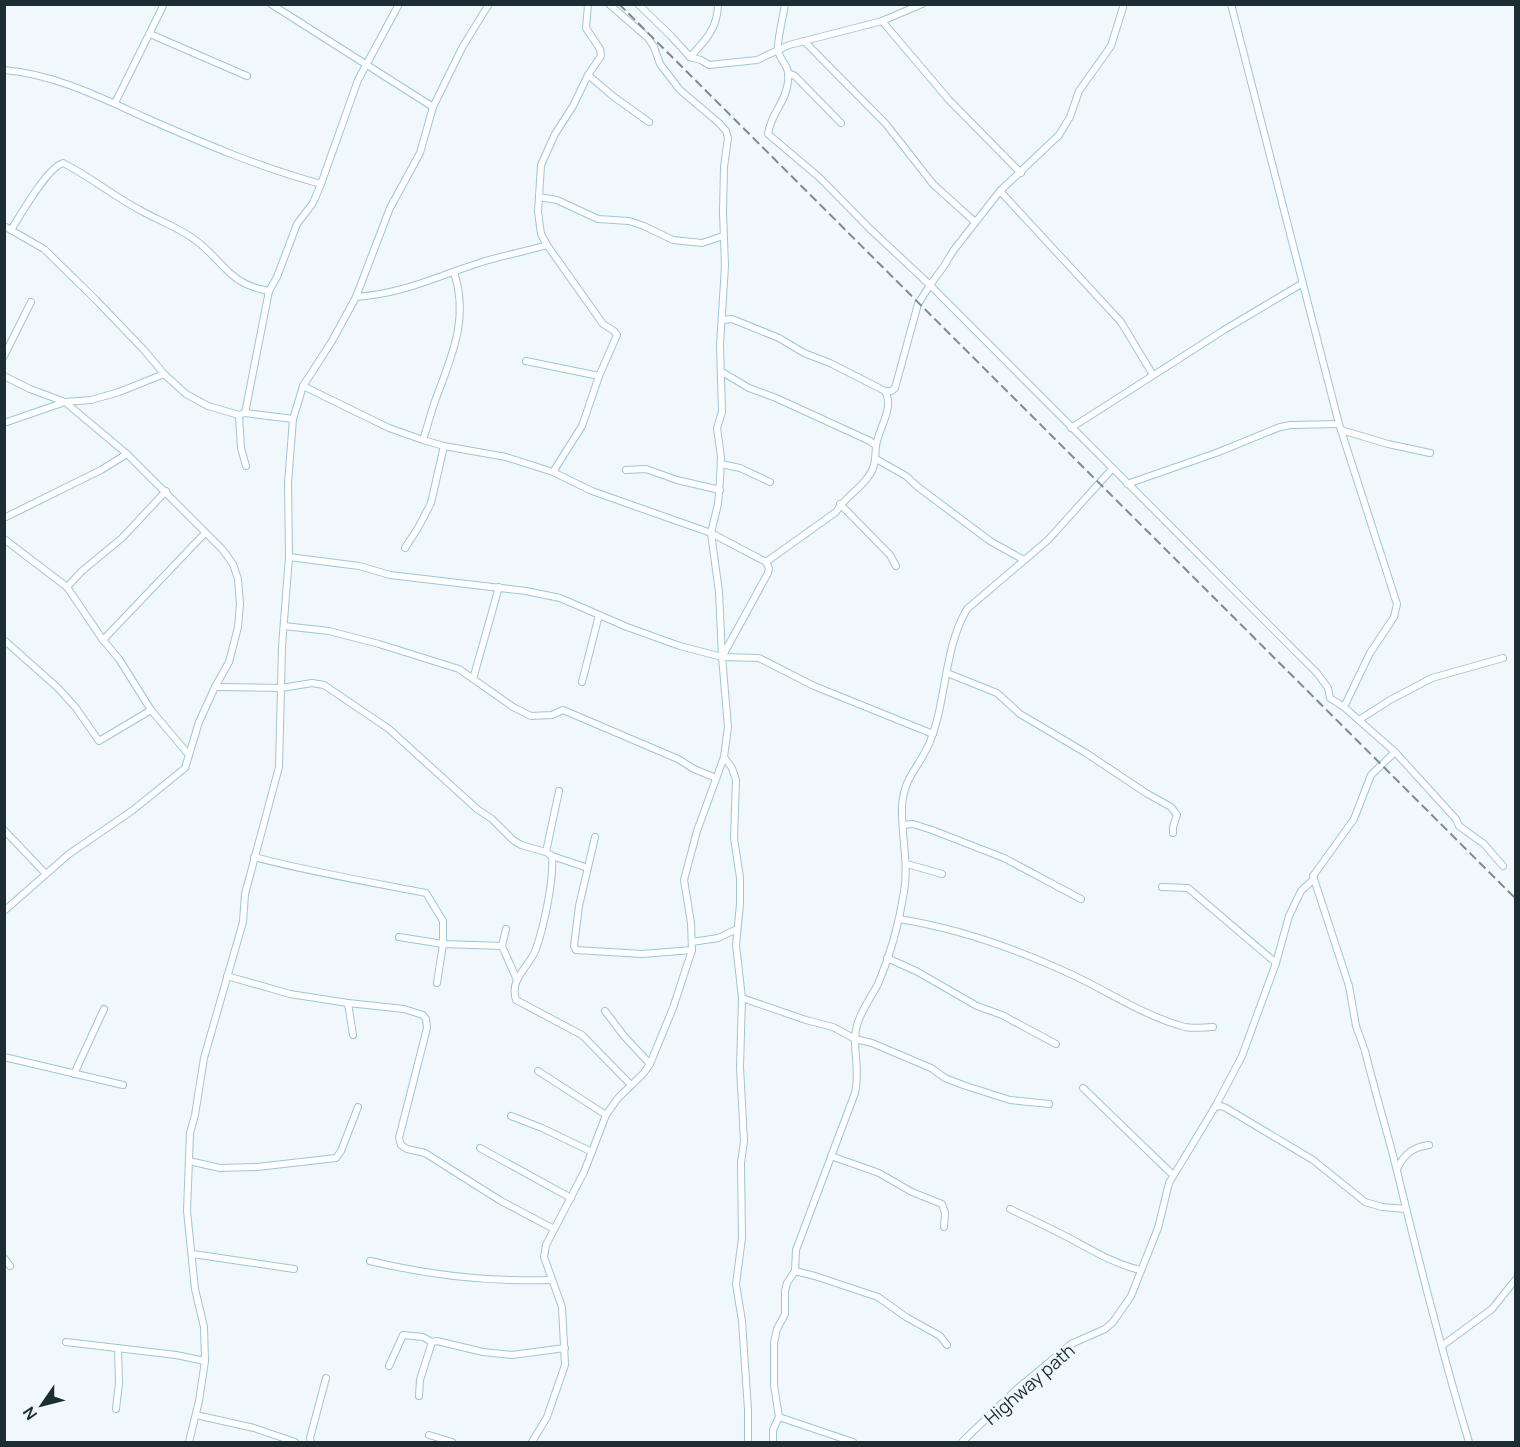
<svg xmlns="http://www.w3.org/2000/svg" width="1520" height="1447" viewBox="0 0 1520 1447" font-family="Manrope,sans-serif">
  <style>
    .lines { fill: none; stroke-linecap: round; stroke-linejoin: round }
    .street-casing { stroke: #9cc7d6; stroke-width: 8 }
    .street { stroke: #fff; stroke-width: 6 }
    .rail { stroke: #7e8a8f; stroke-width: 2; stroke-dasharray: 9 4.5; stroke-linecap: butt }
    .labels { text-anchor: middle; dominant-baseline: central; stroke-width: 6; stroke-linejoin: round; paint-order: stroke }
    .street-label { font-size: 18px; fill: #1c2d33; stroke: #f0f8fb }
  </style>
  <rect width="100%" height="100%" fill="#f0f8fb"/>
  <g class="lines">
    <defs>
      <g id="street">
        <path d="M271 4 433 107"/>
        <path d="M638 4 671 36 690 57 701 60 709 65 757 60 789 45 882 21 922 4"/>
        <path d="M785 4C784 13 776 45 778 51 782 65 790 64 788 82 785 105 771 112 768 134L820 178 870 229 930 285 1317 673 1328 688 1330 698 1344 707 1395 752 1456 819 1459 826 1484 844 1503 866"/>
        <path d="M1231 4 1339 424 1397 604 1394 617 1370 653 1344 707"/>
        <path d="M882 21 949 100 1021 173"/>
        <path d="M150 34 247 76"/>
        <path d="M804 41 886 124 933 184 975 222"/>
        <path d="M690 57C705 41 718 28 718 4"/>
        <path d="M4 70C54 74 102 98 146 118 203 143 261 168 321 184"/>
        <path d="M788 73 795 76 841 123"/>
        <path d="M588 75 614 97 649 122"/>
        <path d="M115 103 164 4"/>
        <path d="M1000 191 1121 322 1153 375"/>
        <path d="M539 197 557 200 598 219 629 221 644 226 673 240 702 243 723 236"/>
        <path d="M4 226 44 249 96 300 144 350 164 374 186 394 208 406 239 415 245 413 293 419"/>
        <path d="M11 230C21 214 47 168 63 163 89 176 112 195 138 209 155 219 175 226 191 237 224 259 226 284 269 291"/>
        <path d="M356 297C401 294 433 278 476 264 499 256 524 252 547 245"/>
        <path d="M723 320 732 319 779 338 804 353 830 363 885 391C895 408 878 429 876 446 875 457 876 467 868 477 859 490 845 497 836 512L766 562"/>
        <path d="M4 356 31 302"/>
        <path d="M526 361 599 376"/>
        <path d="M722 372 749 388 776 398 870 441 876 446"/>
        <path d="M4 376 30 389 65 402 127 454 222 549 233 564 238 579 240 604 238 627 229 662 215 687 199 722 185 768 133 810 69 854 4 911"/>
        <path d="M303 386 389 428 423 440 444 446 506 457 553 472 592 491 711 533 766 562 769 568 768 573 722 657"/>
        <path d="M885 391H891L895 388 918 304 930 285 944 266 953 251 1000 191 1059 135 1070 117 1079 91 1111 46 1124 4"/>
        <path d="M245 413 269 291 277 277 297 224 313 203 321 184 358 80 399 4"/>
        <path d="M239 415 241 448 246 466"/>
        <path d="M4 423 65 402 91 400 119 392 164 374"/>
        <path d="M1071 428 1224 330 1303 283"/>
        <path d="M1341 430 1388 444 1430 453"/>
        <path d="M423 440C427 428 430 416 434 404 450 359 470 321 454 272"/>
        <path d="M876 459 906 476 918 487 990 541 1024 560"/>
        <path d="M721 464 740 468 770 482"/>
        <path d="M626 470 646 469 677 480 720 490"/>
        <path d="M553 472 582 426 599 376 617 335 614 331 603 324 547 245 541 234 538 212 541 165 555 134 573 106 588 75 601 56 600 49 586 28 588 5"/>
        <path d="M1127 484 1216 453 1280 427 1291 425 1339 424"/>
        <path d="M840 504 890 555 896 566"/>
        <path d="M4 518 101 470 127 454"/>
        <path d="M4 539 67 587 103 640 119 659 151 710"/>
        <path d="M405 548 418 528 431 503 444 446"/>
        <path d="M289 557 359 566 390 575 526 591 560 598 627 627 680 646 722 657 759 658 814 686 933 734"/>
        <path d="M67 587 82 571 122 538 166 491"/>
        <path d="M284 626 329 631 379 644 459 669 513 707 531 716 552 715 563 710 678 759 694 769 716 778"/>
        <path d="M4 640 58 688 76 708 99 741 151 710 189 755"/>
        <path d="M103 640 205 533"/>
        <path d="M947 673 997 693 1020 714 1086 753 1146 793 1171 807 1177 815 1173 827V833"/>
        <path d="M473 679 499 587"/>
        <path d="M582 682 599 615"/>
        <path d="M215 687 281 688 312 683 324 685 389 729 477 809 492 819 513 840 521 845 546 852 552 856C554 880 544 926 536 949 529 968 509 978 516 1000L582 1035 631 1085"/>
        <path d="M1359 720 1390 700 1432 678 1503 658"/>
        <path d="M724 757 732 768 736 780 734 838 740 878V904L736 945 742 998 740 1067 744 1141 741 1163 742 1238 736 1284 742 1321 748 1410V1442"/>
        <path d="M903 825 913 824 932 830 1004 858 1081 899"/>
        <path d="M4 830 45 873"/>
        <path d="M595 837 579 906 574 946 576 950 642 954 692 950"/>
        <path d="M546 852 559 791"/>
        <path d="M552 856 588 868"/>
        <path d="M254 857C311 872 369 882 426 893L443 921V944L399 937"/>
        <path d="M907 864 942 874"/>
        <path d="M1314 879 1349 986 1356 1026 1365 1051C1375 1092 1387 1131 1397 1171 1419 1262 1442 1353 1469 1442"/>
        <path d="M1162 887 1188 888 1276 963"/>
        <path d="M899 919C962 929 1020 950 1077 977 1112 994 1147 1017 1185 1027 1194 1029 1204 1027 1213 1027"/>
        <path d="M506 929 502 946 517 980"/>
        <path d="M692 942 718 938 737 929"/>
        <path d="M887 958 916 971 977 1006 1002 1015 1056 1044"/>
        <path d="M227 976 290 994 348 1003 404 1009 423 1015 426 1019 427 1028 399 1138 401 1145 407 1149 425 1153 501 1201 554 1229"/>
        <path d="M437 983 443 944 502 946"/>
        <path d="M742 998 806 1020 833 1027 855 1039 872 1043 931 1068 945 1078 963 1085 1010 1100 1049 1104"/>
        <path d="M348 1003 353 1035"/>
        <path d="M605 1011 624 1036 650 1064"/>
        <path d="M4 1057 123 1085"/>
        <path d="M538 1071 606 1115"/>
        <path d="M74 1074 104 1009"/>
        <path d="M1083 1088 1173 1175"/>
        <path d="M1215 1107 1221 1106 1226 1108 1313 1160 1365 1202 1382 1207 1406 1209"/>
        <path d="M511 1116 542 1128 592 1152"/>
        <path d="M480 1148 571 1198"/>
        <path d="M831 1156 879 1173 912 1192 942 1204 945 1213 944 1227"/>
        <path d="M189 1161 220 1168 257 1167 336 1158 341 1151 358 1107"/>
        <path d="M1397 1169C1404 1154 1413 1147 1429 1145"/>
        <path d="M1010 1209C1031 1219 1052 1229 1073 1240 1095 1252 1115 1264 1140 1270"/>
        <path d="M193 1254 294 1269"/>
        <path d="M4 1258 10 1266"/>
        <path d="M370 1261C428 1275 491 1282 552 1280"/>
        <path d="M795 1271 815 1276 878 1297 906 1317 940 1336 947 1345"/>
        <path d="M66 1342 176 1355 205 1361"/>
        <path d="M1443 1345 1492 1309 1516 1279"/>
        <path d="M389 1366 403 1335 423 1337 432 1342"/>
        <path d="M419 1396 420 1380 432 1342 437 1341 483 1352 512 1355 565 1348"/>
        <path d="M116 1409 119 1383 118 1348"/>
        <path d="M196 1415 254 1428 295 1442"/>
        <path d="M779 1417 853 1442"/>
        <path d="M429 1435 452 1442"/>
        <path d="M189 1442 199 1401 205 1361 204 1327 195 1289 187 1211 190 1133 195 1115 204 1058 243 922 245 894 279 767 282 646 289 557 288 483 293 419 303 386 332 341 356 297 390 208 420 153 433 107 463 46 489 4"/>
        <path d="M311 1442 310 1438 326 1378"/>
        <path d="M532 1442 547 1417 565 1365 562 1307 544 1257 546 1245 584 1172 606 1115 618 1098 643 1074 650 1064 673 1008 692 950 691 923 684 880 697 831 724 757 728 727 722 657 719 592 711 533 718 504 720 479 721 457 717 428 722 412 720 345 725 266 723 212 724 167 728 138 726 131 719 123 680 90 660 64 654 47 648 38 609 4"/>
        <path d="M773 1442V1430L779 1417 774 1385V1343L777 1329 785 1314V1291L787 1283 795 1271 796 1250 855 1093C861 1068 851 1046 857 1025 861 1011 871 997 878 984 890 956 899 923 904 892 909 863 901 835 902 806 904 777 918 769 929 744 947 702 943 650 967 609L1048 540 1112 469"/>
        <path d="M962 1442 1018 1388 1071 1344 1105 1329 1113 1322 1131 1296 1158 1228 1169 1183 1215 1107 1242 1056 1276 963 1289 916 1301 891 1314 879 1313 876 1354 819 1371 775 1395 752"/>
      </g>
    </defs>
    <use href="#street" class="street-casing"/>
    <use href="#street" class="street"/>
    <path class="rail" d="M619 4 1516 899"/>
  </g>
  <g class="labels">
    <g class="street-label">
      <text transform="translate(1029 1384) rotate(-41)">Highway path</text>
    </g>
  </g>
  <rect width="1520" height="1447" fill="none" stroke="#1c2d33" stroke-width="12"/>
  <g transform="translate(42 1405) rotate(235)" stroke="#f0f8fb" stroke-width="4.5" paint-order="stroke">
  <path d="M0-4.5L10 22L0 15L-10 22Z" fill="#1c2d33"/>
  <text y="-9" font-size="16" font-weight="bold" text-anchor="middle" fill="#1c2d33">N</text>
  </g>
</svg>
